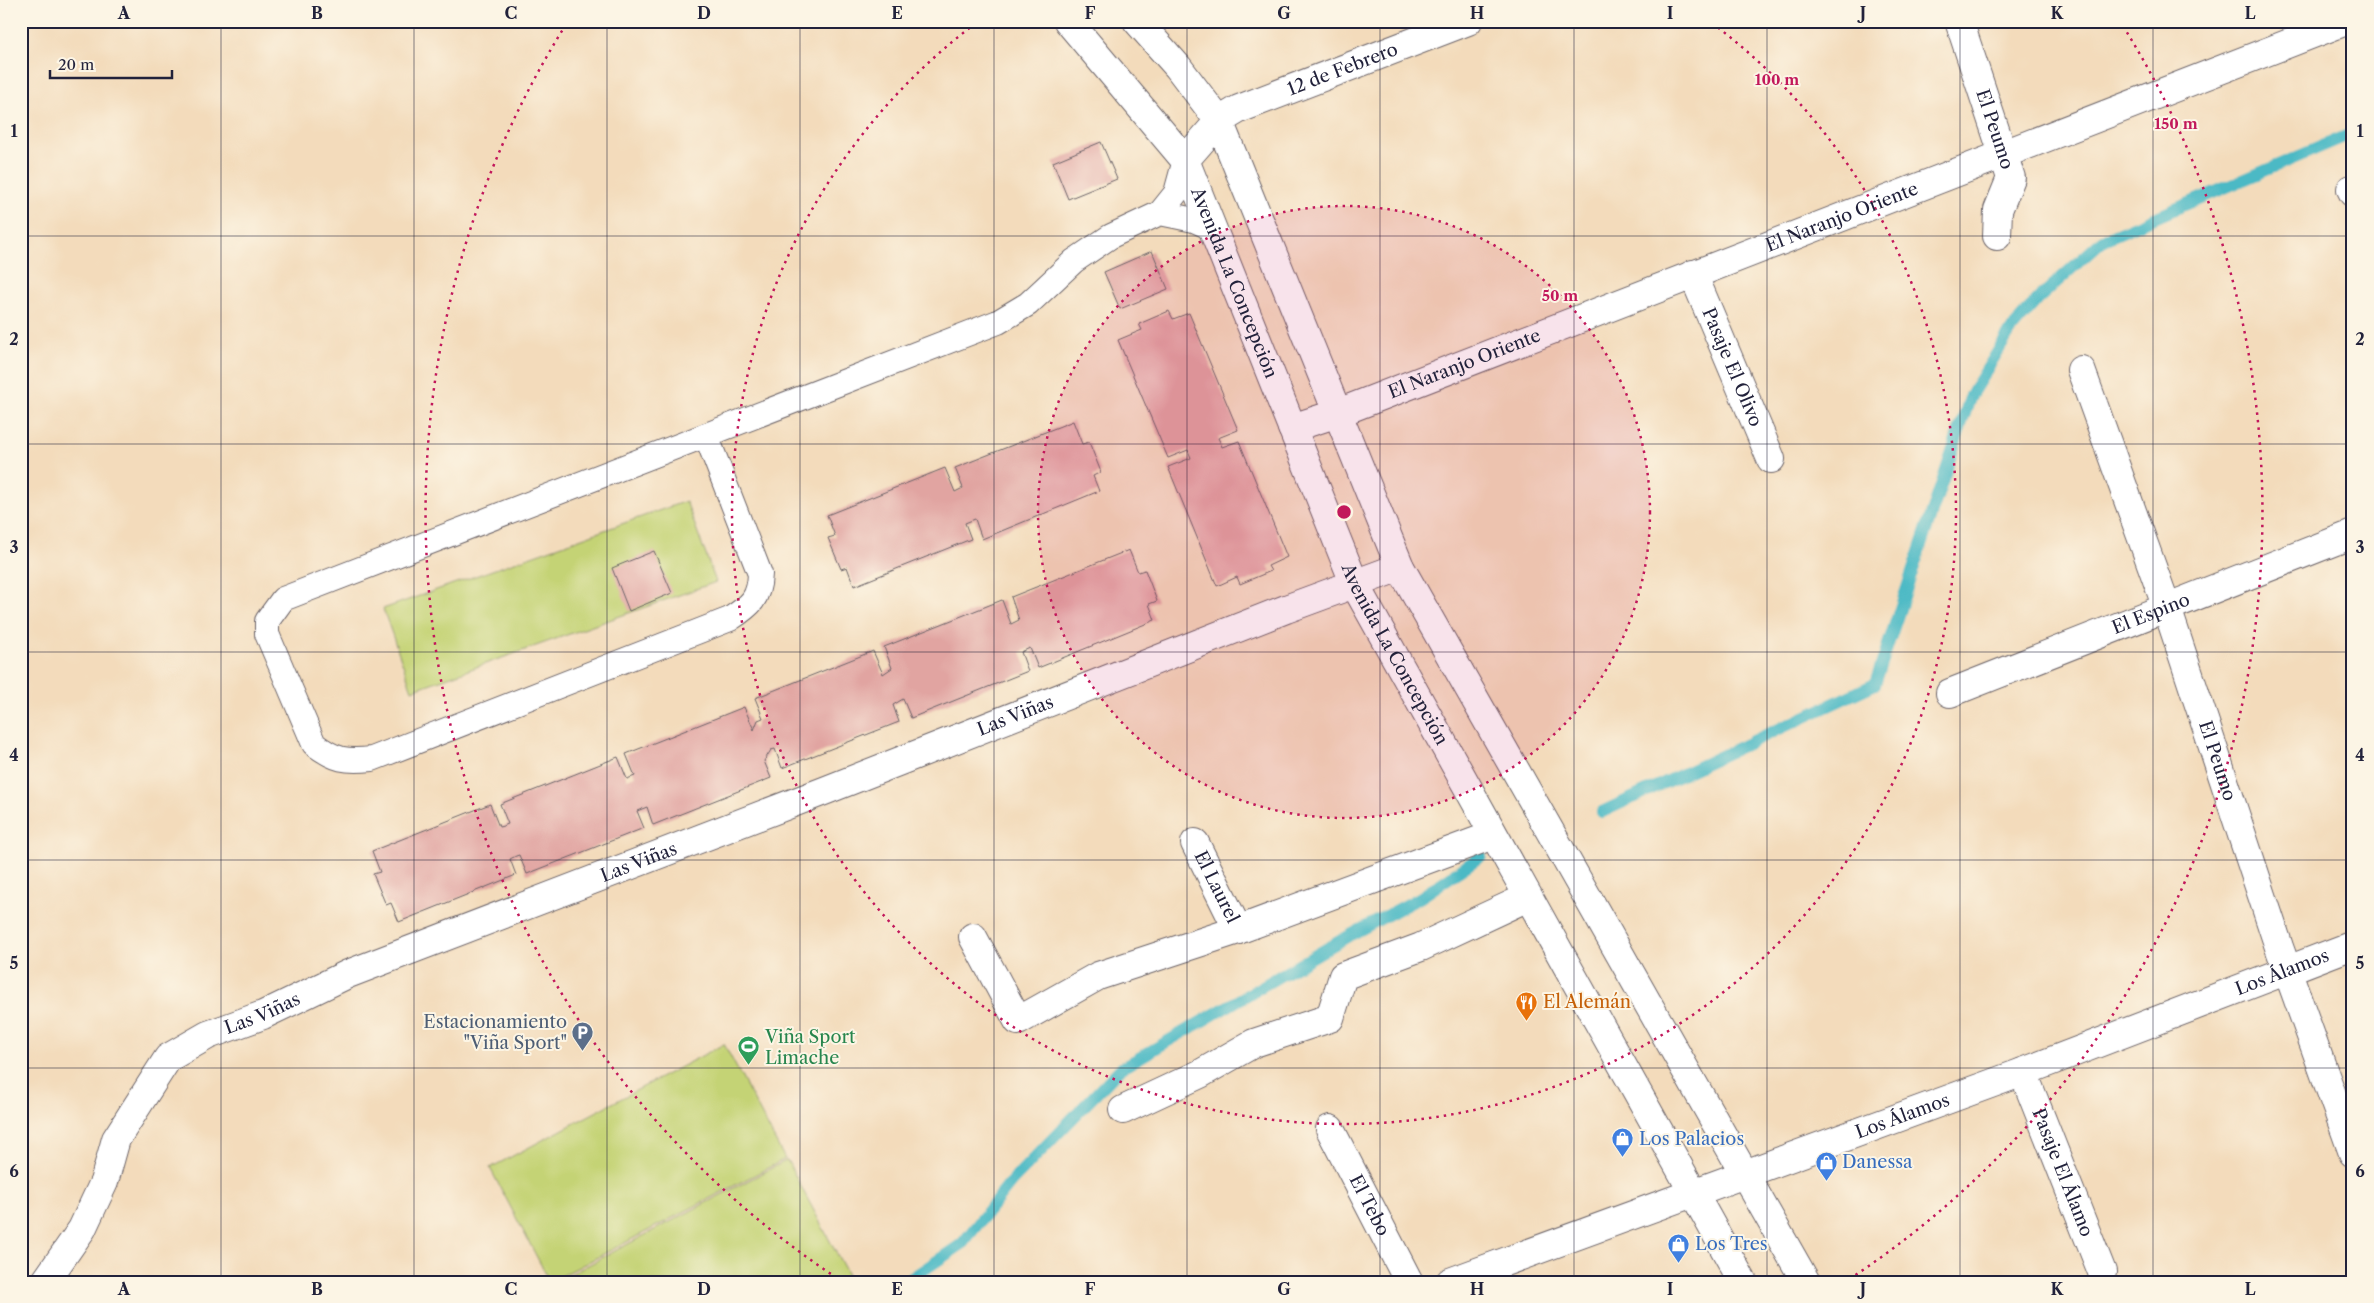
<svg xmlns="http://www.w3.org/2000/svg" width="2374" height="1303" viewBox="0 0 2374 1303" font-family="'Libre Caslon Text',serif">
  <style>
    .green { fill: #c4d375; stroke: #737a58 }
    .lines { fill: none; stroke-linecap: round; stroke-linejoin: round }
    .stream { stroke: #4bb9c5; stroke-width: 12 }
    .building { fill: #e1a4a1 }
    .service-casing { stroke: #6b6368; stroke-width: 26 }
    .pedestrian-casing { stroke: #6b6368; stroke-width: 30 }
    .minor-casing { stroke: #6b6368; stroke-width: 30 }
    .tertiary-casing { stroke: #6b6368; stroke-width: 30 }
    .service { stroke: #fff; stroke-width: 24 }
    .pedestrian { stroke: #fff; stroke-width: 28 }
    .minor { stroke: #fff; stroke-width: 28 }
    .tertiary { stroke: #fff; stroke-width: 28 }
    .grid { fill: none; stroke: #22223b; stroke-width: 1; stroke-opacity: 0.55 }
    .ring { fill: none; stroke: #c2185b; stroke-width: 2.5; stroke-dasharray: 2.5 5 }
    .labels { text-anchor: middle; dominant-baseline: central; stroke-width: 4; stroke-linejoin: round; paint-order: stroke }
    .street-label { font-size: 18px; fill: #22223b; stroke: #fcf5e5 }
    .food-label { font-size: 18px; fill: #c56008; stroke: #fcf5e5; text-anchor: start }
    .service-label { font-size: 18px; fill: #4e5e75; stroke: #fcf5e5; text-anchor: end }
    .leisure-label { font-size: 18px; fill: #27864d; stroke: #fcf5e5; text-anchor: start }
    .shop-label { font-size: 18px; fill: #366cbe; stroke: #fcf5e5; text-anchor: start }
    .centre { fill: #c2185b; stroke: #fcf5e5; stroke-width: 2.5 }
    .ring-label { font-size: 15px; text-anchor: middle; font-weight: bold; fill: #c2185b; stroke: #fcf5e5; stroke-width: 4; stroke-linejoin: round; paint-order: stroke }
    .neatline { fill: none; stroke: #22223b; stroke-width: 2 }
    .grid-label { font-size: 16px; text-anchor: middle; font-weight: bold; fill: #22223b }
  </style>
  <rect width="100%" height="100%" fill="#fcf5e5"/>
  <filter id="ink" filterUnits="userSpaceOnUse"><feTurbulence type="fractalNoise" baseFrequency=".02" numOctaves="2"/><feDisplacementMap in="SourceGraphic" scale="10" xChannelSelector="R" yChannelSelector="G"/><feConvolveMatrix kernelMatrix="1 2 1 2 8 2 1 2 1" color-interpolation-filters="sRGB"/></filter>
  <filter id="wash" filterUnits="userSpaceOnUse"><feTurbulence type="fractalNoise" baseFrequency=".0096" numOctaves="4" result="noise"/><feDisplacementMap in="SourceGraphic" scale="20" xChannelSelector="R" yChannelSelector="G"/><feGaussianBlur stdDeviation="1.12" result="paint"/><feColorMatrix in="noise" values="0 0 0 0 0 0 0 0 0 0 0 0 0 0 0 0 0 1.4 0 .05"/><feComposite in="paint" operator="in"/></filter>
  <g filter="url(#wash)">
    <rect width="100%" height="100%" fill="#f3dbbb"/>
    <g class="green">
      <path d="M686 501 716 582 412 690 383 609Z"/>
      <path d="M724 1044 785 1159 550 1282 490 1168Z"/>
      <path d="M787 1160 848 1275 835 1282H556Z"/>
    </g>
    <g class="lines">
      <g class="stream">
        <path d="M1602 812 1875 684 1971 395 2011 330 2038 299 2103 240 2353 133"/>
        <path d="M906 1282 962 1244 1012 1181 1120 1069 1345 938 1421 897 1481 856"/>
      </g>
    </g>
    <g id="blocks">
      <g class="building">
        <path d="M1101 142 1117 179 1068 199 1053 162Z"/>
        <path d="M1152 251 1168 289 1120 309 1104 272Z"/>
        <path d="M1169 311 1173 319 1189 313 1238 430 1218 438 1220 442 1222 447 1239 441 1287 557 1268 566 1271 571 1240 584 1237 577 1217 586 1168 467 1191 458 1188 450 1168 458 1118 340 1142 330 1139 324Z"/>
        <path d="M1073 421 1082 444 1089 442 1101 472 1093 476 1099 491 982 539 975 519 965 523 971 539 854 586 847 567 841 569 828 538 835 536 827 515 945 468 955 492 963 488 955 468Z"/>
        <path d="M1129 550 1138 572 1145 570 1157 601 1149 604 1155 620 1038 668 1030 648 1021 652 1028 671 911 718 903 699 893 705 899 722 782 768 775 749 771 750 764 761 771 778 653 825 647 807 637 811 644 828 527 874 519 855 516 856 510 859 516 875 399 922 391 903 386 905 373 874 380 872 372 851 490 804 499 827 503 826 508 824 500 804 618 757 627 779 635 776 626 754 744 707 754 730 758 720 763 718 755 698 873 651 883 674 892 668 884 647 1002 600 1011 624 1019 620 1011 597Z"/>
        <path d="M654 551 672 593 629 611 612 568Z"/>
      </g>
    </g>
  </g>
  <g filter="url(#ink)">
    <use href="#blocks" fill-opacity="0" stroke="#6b6368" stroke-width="1"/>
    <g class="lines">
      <defs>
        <g id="service">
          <path d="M1160 213 1194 220 1212 228"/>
          <path d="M706 435 760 574C759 599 751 605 730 619L372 759C346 762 335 760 314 744L267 634V621L283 599 998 322 1028 304 1074 261 1111 236 1160 213 1176 193 1185 160"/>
        </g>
        <g id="pedestrian">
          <path id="s1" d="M1195 843 1238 930"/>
          <path d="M973 937 1018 1021 1098 976 1238 930 1493 835"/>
        </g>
        <g id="minor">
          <path id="s2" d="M1959 21 2011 178 1998 210 1997 236"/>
          <path d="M2351 189 2353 193"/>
          <path id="s3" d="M1693 274 1771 459"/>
          <path id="s4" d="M2081 370 2167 608 2279 947 2353 1153"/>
          <path id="s5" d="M1292 428 1338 413 2346 21"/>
          <path id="s6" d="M1950 693 2353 534"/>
          <path id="s7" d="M2023 1072 2102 1272"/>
          <path d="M1123 1110 1200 1074 1254 1043 1330 1018 1343 976 1421 947 1528 897"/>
          <path id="s8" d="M1330 1129 1409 1282"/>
          <path id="s9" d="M45 1282 82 1229 104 1182 116 1139 168 1058 208 1035 263 1015 348 974 824 791 1286 609 1400 567"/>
          <path id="s10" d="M1450 1282 2023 1072 2353 945"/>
        </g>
        <g id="tertiary">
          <path id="s11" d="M1068 21 1185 160 1355 585 1743 1282"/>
          <path d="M1137 21 1178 67 1219 121 1400 567 1806 1282"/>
          <path id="s12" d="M1185 160 1219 121 1239 109 1468 21"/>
        </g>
      </defs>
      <use href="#service" class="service-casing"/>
      <use href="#pedestrian" class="pedestrian-casing"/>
      <use href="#minor" class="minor-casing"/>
      <use href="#tertiary" class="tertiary-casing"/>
      <use href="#service" class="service"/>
      <use href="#pedestrian" class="pedestrian"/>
      <use href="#minor" class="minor"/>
      <use href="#tertiary" class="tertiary"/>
    </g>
  </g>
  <path class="grid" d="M221 21V1282M414 21V1282M607 21V1282M800 21V1282M994 21V1282M1187 21V1282M1380 21V1282M1574 21V1282M1767 21V1282M1960 21V1282M2153 21V1282M21 236H2353M21 444H2353M21 652H2353M21 860H2353M21 1068H2353"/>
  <circle cx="1344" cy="512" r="306" fill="#c2185b" fill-opacity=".12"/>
  <g class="ring">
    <circle cx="1344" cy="512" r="306"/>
    <path d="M1712 23A612 612 0 1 1 976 23"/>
    <path d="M837 1278A918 918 0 0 1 565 26M2123 26A918 918 0 0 1 1851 1278"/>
  </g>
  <defs>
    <symbol id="restaurant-pin" viewBox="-11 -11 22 30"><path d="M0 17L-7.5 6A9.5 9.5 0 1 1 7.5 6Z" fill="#e8710a" stroke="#fcf5e5"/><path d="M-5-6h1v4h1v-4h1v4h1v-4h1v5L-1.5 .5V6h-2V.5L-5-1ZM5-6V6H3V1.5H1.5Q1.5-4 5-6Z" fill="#fff"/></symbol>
    <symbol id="parking-pin" viewBox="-11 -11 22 30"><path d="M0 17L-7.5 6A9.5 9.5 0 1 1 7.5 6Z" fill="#5c6f8a" stroke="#fcf5e5"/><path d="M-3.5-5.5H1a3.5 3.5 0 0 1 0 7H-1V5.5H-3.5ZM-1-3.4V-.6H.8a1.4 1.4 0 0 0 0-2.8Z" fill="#fff"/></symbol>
    <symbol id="stadium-pin" viewBox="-11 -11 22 30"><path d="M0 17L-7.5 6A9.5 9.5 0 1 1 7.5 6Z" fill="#2e9e5b" stroke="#fcf5e5"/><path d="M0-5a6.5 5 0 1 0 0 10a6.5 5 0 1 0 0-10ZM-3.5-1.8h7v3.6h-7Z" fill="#fff"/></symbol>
    <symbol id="shop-pin" viewBox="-11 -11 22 30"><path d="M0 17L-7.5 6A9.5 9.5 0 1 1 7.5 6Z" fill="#3f7fe0" stroke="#fcf5e5"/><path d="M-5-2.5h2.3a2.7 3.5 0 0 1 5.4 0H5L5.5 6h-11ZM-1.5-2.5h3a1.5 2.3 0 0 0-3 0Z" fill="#fff"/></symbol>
  </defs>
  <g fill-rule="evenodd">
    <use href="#restaurant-pin" x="1514" y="990" width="25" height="34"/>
    <use href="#parking-pin" x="570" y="1020" width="25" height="34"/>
    <use href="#stadium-pin" x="736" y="1034" width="25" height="34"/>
    <use href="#shop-pin" x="1610" y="1126" width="25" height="34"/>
    <use href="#shop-pin" x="1814" y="1150" width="25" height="34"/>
    <use href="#shop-pin" x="1666" y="1232" width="25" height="34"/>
  </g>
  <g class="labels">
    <g class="street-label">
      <text stroke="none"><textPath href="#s12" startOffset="186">12 de Febrero</textPath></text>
      <text stroke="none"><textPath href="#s2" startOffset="114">El Peumo</textPath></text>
      <text stroke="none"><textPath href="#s5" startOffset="589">El Naranjo Oriente</textPath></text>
      <text stroke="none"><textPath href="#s11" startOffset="314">Avenida La Concepción</textPath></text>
      <text stroke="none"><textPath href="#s5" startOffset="184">El Naranjo Oriente</textPath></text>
      <text stroke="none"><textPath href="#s3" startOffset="101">Pasaje El Olivo</textPath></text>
      <text stroke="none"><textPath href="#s6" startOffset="216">El Espino</textPath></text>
      <text stroke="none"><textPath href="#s11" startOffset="719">Avenida La Concepción</textPath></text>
      <text stroke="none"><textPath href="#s9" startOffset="1172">Las Viñas</textPath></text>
      <text stroke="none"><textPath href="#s4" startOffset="414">El Peumo</textPath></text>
      <text stroke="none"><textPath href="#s9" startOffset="768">Las Viñas</textPath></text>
      <text stroke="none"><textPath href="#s1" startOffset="49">El Laurel</textPath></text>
      <text stroke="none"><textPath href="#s10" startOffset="888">Los Álamos</textPath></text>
      <text stroke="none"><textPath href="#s9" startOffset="362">Las Viñas</textPath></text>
      <text stroke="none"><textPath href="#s10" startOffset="482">Los Álamos</textPath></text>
      <text stroke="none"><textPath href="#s7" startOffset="108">Pasaje El Álamo</textPath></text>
      <text stroke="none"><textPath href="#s8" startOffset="86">El Tebo</textPath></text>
    </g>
    <g class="food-label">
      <text x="1543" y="1002">El Alemán</text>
    </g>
    <g class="service-label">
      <text x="567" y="1022">Estacionamiento<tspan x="567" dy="21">"Viña Sport"</tspan></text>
    </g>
    <g class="leisure-label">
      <text x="765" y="1037">Viña Sport<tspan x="765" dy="21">Limache</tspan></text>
    </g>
    <g class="shop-label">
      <text x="1639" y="1139">Los Palacios</text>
      <text x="1842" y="1162">Danessa</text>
      <text x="1695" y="1244">Los Tres</text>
    </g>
  </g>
  <circle cx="1344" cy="512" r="8" class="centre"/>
  <g class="ring-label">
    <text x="1777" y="85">100 m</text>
    <text x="2176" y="129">150 m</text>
    <text x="1560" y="301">50 m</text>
  </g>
  <rect width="2374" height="1303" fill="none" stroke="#fcf5e5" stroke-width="55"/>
  <path d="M50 70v8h122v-8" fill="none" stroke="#22223b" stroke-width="2.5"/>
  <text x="58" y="70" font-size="15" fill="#22223b" stroke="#fcf5e5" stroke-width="4" paint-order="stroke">20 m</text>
  <rect x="28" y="28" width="2318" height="1248" class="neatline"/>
  <g class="grid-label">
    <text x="124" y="19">A</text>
    <text x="317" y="19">B</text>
    <text x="511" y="19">C</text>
    <text x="704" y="19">D</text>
    <text x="897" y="19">E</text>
    <text x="1090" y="19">F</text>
    <text x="1284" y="19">G</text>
    <text x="1477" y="19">H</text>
    <text x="1670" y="19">I</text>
    <text x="1863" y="19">J</text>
    <text x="2057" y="19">K</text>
    <text x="2250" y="19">L</text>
    <text x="14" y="137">1</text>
    <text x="2360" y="137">1</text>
    <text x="14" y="345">2</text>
    <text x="2360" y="345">2</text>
    <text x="14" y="553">3</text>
    <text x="2360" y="553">3</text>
    <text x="14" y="761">4</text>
    <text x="2360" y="761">4</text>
    <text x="14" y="969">5</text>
    <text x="2360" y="969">5</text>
    <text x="14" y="1177">6</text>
    <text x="2360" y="1177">6</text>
    <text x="124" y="1295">A</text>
    <text x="317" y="1295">B</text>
    <text x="511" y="1295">C</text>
    <text x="704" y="1295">D</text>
    <text x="897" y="1295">E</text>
    <text x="1090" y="1295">F</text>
    <text x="1284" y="1295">G</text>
    <text x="1477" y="1295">H</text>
    <text x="1670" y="1295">I</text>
    <text x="1863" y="1295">J</text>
    <text x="2057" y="1295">K</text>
    <text x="2250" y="1295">L</text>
  </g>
</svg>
